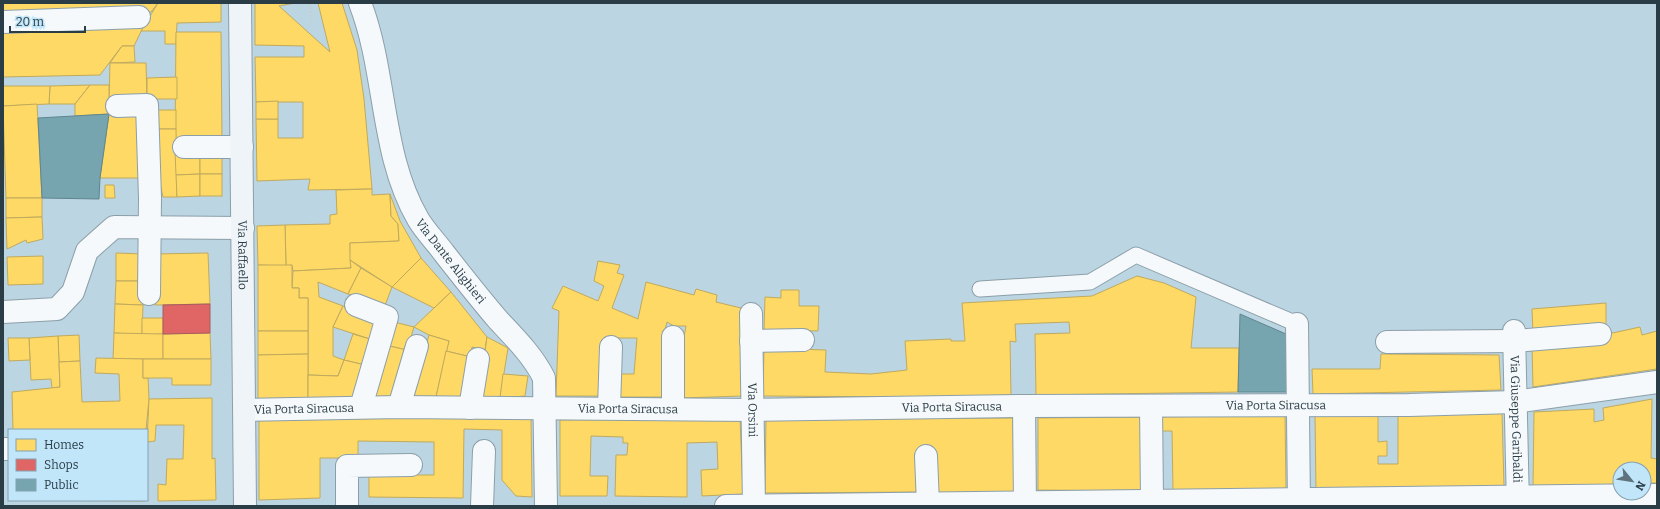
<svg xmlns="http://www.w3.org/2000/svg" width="1660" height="509" viewBox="0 0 1660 509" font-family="Bitter,serif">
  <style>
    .homes { fill: #ffd966; stroke: #bfaa5d }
    .shops { fill: #e06666; stroke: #a95a5d }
    .public { fill: #76a5af; stroke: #5f8690 }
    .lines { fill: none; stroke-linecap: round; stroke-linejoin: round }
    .service-casing { stroke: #8c9fa9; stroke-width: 17 }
    .pedestrian-casing { stroke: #8c9fa9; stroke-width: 24 }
    .minor-casing { stroke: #8c9fa9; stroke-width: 24 }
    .secondary-casing { stroke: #8c9fa9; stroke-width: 24 }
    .path { stroke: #c6ced2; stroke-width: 2.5; stroke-dasharray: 2 2; stroke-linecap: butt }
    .service { stroke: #f5f9fb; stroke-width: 15 }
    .pedestrian { stroke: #f5f9fb; stroke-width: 22 }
    .minor { stroke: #f5f9fb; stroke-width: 22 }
    .secondary { stroke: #eff4f8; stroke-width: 22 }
    .labels { text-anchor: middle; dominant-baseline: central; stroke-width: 4; stroke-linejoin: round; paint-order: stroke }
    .street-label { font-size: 12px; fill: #2a3d47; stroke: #c1e5f9 }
  </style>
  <rect width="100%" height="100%" fill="#bcd5e2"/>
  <g class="homes">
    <path d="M3 3H158L151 12 3 17Z"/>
    <path d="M158 3H221V22L177 23 176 44H165V31H141Z"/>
    <path d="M255 3H295L279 6 330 52 318 3H342L357 50 364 99 372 189 308 190 310 179 257 181 256 119H278V138H303V102H256L255 57H304V46L255 45Z"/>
    <path d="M146 21 134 46H122L100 75 3 77V26Z"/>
    <path d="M176 32H221L222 141H175Z"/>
    <path d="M122 46H134L135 62 110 63Z"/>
    <path d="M110 63H146L147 99H109Z"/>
    <path d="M177 77V99H147V78Z"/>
    <path d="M90 85 75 104H49L50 86Z"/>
    <path d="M90 85H109V114L75 116V104Z"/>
    <path d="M3 86H50L49 104 3 106Z"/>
    <path d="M278 101V119H256V102Z"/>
    <path d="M37 104 42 198H6L3 106Z"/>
    <rect x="154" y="110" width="22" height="19"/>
    <path d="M109 114H141L140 178H100Z"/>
    <path d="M154 129H176L177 197H163L154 155Z"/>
    <path d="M175 152H200V174L176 175Z"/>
    <rect x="200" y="152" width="22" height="22"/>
    <path d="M200 174V196L177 197 176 175Z"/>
    <rect x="200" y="174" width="22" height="22"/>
    <path d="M105 185H114L115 198H105Z"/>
    <path d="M372 189V195L390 194 391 216 398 224 399 241 350 243 351 268 293 271 292 265 286 266 285 225 330 224V215L337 214 336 190Z"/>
    <path d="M390 194 400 221 421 258 392 287 350 260V243L399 241 398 224 391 216Z"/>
    <path d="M6 198H42V217L6 218Z"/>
    <path d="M42 217 43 239 27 243 26 240 7 249 6 218Z"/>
    <path d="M285 225 286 266 258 265 257 226Z"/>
    <path d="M116 253 144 254V281H116Z"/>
    <path d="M208 253 210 304 155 305V254Z"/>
    <path d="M43 256V284L8 285 7 257Z"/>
    <path d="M421 258 451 292 434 308 392 287Z"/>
    <path d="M350 260 361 268 348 294 318 282 319 297 343 306 333 327V356L344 360 338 376 308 375V298H299V288H292L293 271 351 268Z"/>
    <path d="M598 261 620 265 617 273 624 275 612 308 638 319 646 282 694 295 696 289 717 295 716 302 741 308 742 396 682 398 684 337 686 326H674L667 322 664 333V397H614L615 374H634L637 338H604V396H556L559 311 552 308 563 286 598 301 604 286 594 281Z"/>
    <path d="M258 265H292V288H299V298H308V331H258Z"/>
    <path d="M361 268 392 287 384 308 348 294Z"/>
    <path d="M1137 276 1164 283 1196 297 1191 348H1239L1238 392 1036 395 1035 334 1070 333 1069 322 1015 324 1016 342 1010 341 1011 395 923 397 763 396 764 348 826 350 825 372 871 374 907 370 905 341 951 339V341H965L962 303 1092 296Z"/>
    <path d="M116 281H144L143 305 115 304Z"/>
    <path d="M781 290H799V306H819L818 331 764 330 765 297 781 298Z"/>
    <path d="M451 292 487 337 485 350 472 347 471 357 446 351 449 341 429 335 414 327Z"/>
    <path d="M1606 303V328L1533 334 1532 309Z"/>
    <path d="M115 304 143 305 142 335 114 333Z"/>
    <path d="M343 306 379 320 373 340 333 327Z"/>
    <path d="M142 318H163V334L142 335Z"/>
    <path d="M390 321 414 327 407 350 385 345Z"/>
    <path d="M1640 327 1642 335 1657 331V369L1533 387 1532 345 1608 334Z"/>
    <path d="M258 331H308V354L258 355Z"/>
    <path d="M114 333 163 334V359H113Z"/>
    <path d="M210 333 211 359H163V334Z"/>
    <path d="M353 334 373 340 365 365 344 360Z"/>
    <path d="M79 335 80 361 59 362 58 336Z"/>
    <path d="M429 335 449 341 436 397H412Z"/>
    <path d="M58 336 60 387 52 388 51 379 31 380 29 338Z"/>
    <path d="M487 337 508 348 500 398 479 397Z"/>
    <path d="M8 338H29L30 360 9 361Z"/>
    <path d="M385 345 407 350 395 398H371Z"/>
    <path d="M446 351 471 357 464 397H436Z"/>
    <path d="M308 354V398L258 399V355Z"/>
    <path d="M1381 354 1499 355 1501 390 1313 394 1312 369H1380Z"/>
    <path d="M96 358 143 359V378H148L149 399 146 430H13L12 392 60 387 59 362 80 361 82 402 120 401 119 374 95 373Z"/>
    <path d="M143 359H211V385H172V378H143Z"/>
    <path d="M344 360 365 365 355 398H308V375L338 376Z"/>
    <path d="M503 374 528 376 525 396 500 398Z"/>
    <path d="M212 398V459L215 458 216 500 158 501V484L166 485 167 459H183L184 425H156L155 441 147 442 149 399Z"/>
    <path d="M1652 399 1651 458 1657 459V483H1644V469H1620V484L1533 487 1534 412 1594 409V422L1604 420 1603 408Z"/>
    <path d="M1502 413 1504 487 1316 490 1315 416 1378 415V442L1387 441V456H1378V464H1398V414Z"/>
    <path d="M1285 415 1286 489 1173 490 1172 431H1156V417Z"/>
    <path d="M1146 417 1145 491 1038 490V418Z"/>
    <path d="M531 418 532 497 516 496 502 480V430L464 429 463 498 369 497V475H434V442L358 441V458H320V498L259 500V419Z"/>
    <path d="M740 418 743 494 702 496 701 470 718 469 717 442 687 443V497L615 496 616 455H627L628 443H623V437L591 436 590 476H608L607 496H560V420Z"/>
    <path d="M1013 418 1014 492 934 493 932 447H921L922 492 765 493 766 419Z"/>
    <path d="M14 500H145V501Z"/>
  </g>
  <path class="shops" d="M210 304V333L163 334V305Z"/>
  <g class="public">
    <path d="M109 114 100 178 99 199 42 198 38 118Z"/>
    <path d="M1240 314 1286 334 1287 392H1238Z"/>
  </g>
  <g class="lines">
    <defs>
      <path id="service" d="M980 289 1090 282 1136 255 1297 324"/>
      <path id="pedestrian" d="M1514 341 1600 334"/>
      <g id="minor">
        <path id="s1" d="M360 3C387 73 380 154 418 219 425 231 436 242 444 253 462 276 480 299 499 321 516 339 533 356 544 378L546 506"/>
        <path d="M3 22 139 17"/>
        <path d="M117 106 147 105 150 198 149 294"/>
        <path d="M184 147H242"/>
        <path d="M356 305 387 317 361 407"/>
        <path d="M3 312 57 309 73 292 87 251 114 227 243 228"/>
        <path id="s2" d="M751 314 754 506"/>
        <path d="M1297 324 1299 506"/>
        <path id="s3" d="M1514 331 1518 506"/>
        <path d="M673 337V409"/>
        <path d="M751 341 803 340"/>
        <path d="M1387 342 1514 341"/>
        <path d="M1024 406 1025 506"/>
        <path d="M1151 406 1152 501"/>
        <path d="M399 407 417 346"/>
        <path d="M470 408 478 359"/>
        <path d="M609 408 611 347"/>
        <path id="s4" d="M245 410 399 407 752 410 1024 406 1409 405 1515 402 1657 382"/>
        <path d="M3 449H9"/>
        <path d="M926 456 928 504"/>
        <path d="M347 506V466L411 465"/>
        <path d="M482 506 484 451"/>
        <path d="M726 506 1657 495"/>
      </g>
      <g id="secondary">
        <path id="s5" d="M240 3 245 506"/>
      </g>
    </defs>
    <use href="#service" class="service-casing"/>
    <use href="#pedestrian" class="pedestrian-casing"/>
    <use href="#minor" class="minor-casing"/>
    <use href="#secondary" class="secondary-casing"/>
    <path class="path" d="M309 3 312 21"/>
    <use href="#service" class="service"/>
    <use href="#pedestrian" class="pedestrian"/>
    <use href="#minor" class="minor"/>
    <use href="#secondary" class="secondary"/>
  </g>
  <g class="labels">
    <g class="street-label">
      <text stroke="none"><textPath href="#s5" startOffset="252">Via Raffaello</textPath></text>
      <text stroke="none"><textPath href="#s1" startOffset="278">Via Dante Alighieri</textPath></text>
      <text stroke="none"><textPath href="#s4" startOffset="1031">Via Porta Siracusa</textPath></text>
      <text stroke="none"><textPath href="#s4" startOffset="707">Via Porta Siracusa</textPath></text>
      <text stroke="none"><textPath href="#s4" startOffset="59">Via Porta Siracusa</textPath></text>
      <text stroke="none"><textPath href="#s4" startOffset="383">Via Porta Siracusa</textPath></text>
      <text stroke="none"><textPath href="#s2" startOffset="96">Via Orsini</textPath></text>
      <text stroke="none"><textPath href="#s3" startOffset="88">Via Giuseppe Garibaldi</textPath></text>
    </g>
  </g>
  <rect width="1660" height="509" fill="none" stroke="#2a3d47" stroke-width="8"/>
  <rect x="8" y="429" width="140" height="72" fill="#c1e5f9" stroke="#85a2b2"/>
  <rect x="16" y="439" width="20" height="12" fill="#ffd966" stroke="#85a2b2"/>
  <text x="44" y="449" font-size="12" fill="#2a3d47">Homes</text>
  <rect x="16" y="459" width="20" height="12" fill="#e06666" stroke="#85a2b2"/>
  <text x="44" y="469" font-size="12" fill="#2a3d47">Shops</text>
  <rect x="16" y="479" width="20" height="12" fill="#76a5af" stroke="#85a2b2"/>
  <text x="44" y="489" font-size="12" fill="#2a3d47">Public</text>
  <g transform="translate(1632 481) rotate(120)"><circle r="19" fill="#c1e5f9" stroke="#85a2b2"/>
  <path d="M0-3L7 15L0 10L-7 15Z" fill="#5d727d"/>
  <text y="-6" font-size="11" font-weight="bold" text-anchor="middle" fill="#2a3d47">N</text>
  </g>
  <path d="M10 26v6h75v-6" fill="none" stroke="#2a3d47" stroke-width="2"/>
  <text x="16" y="26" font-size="12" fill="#2a3d47" stroke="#c1e5f9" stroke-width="3" paint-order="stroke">20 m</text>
</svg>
